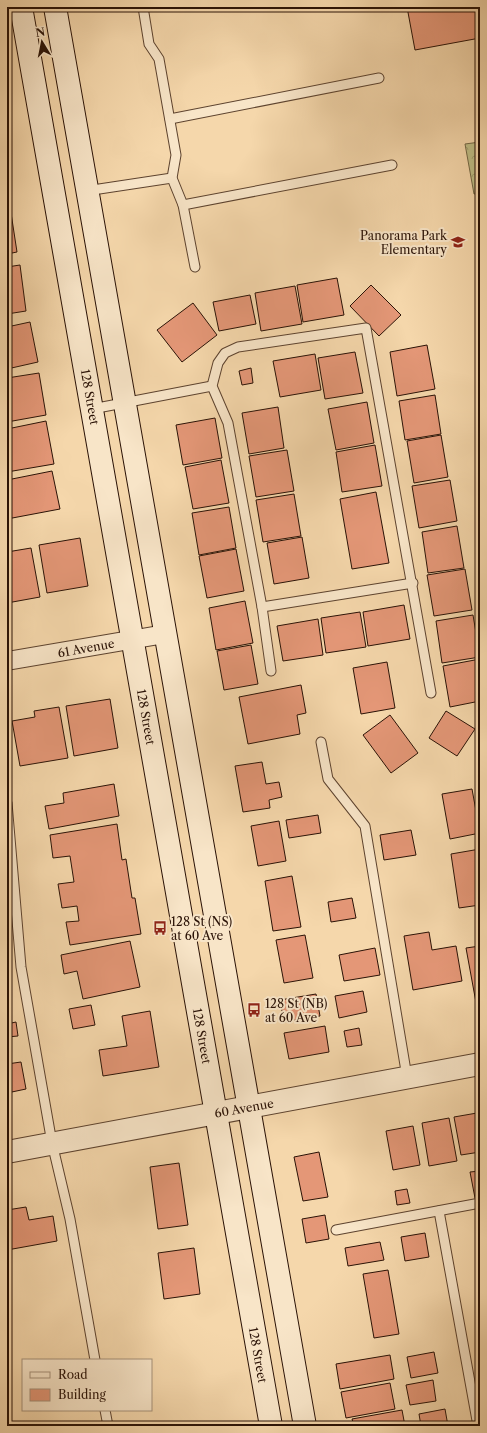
<svg xmlns="http://www.w3.org/2000/svg" width="487" height="1433" viewBox="0 0 487 1433" font-family="'Libre Caslon Text',serif">
  <style>
    .park { fill: url(#park-crowns); stroke: #746846 }
    .building { fill: #e49777; stroke: #2a1206 }
    .lines { fill: none; stroke-linecap: round; stroke-linejoin: round }
    .service-casing { stroke: #5d432f; stroke-width: 11 }
    .minor-casing { stroke: #5d432f; stroke-width: 20 }
    .tertiary-casing { stroke: #5d432f; stroke-width: 24 }
    .secondary-casing { stroke: #2a1206; stroke-width: 24 }
    .service { stroke: #f8e5c8; stroke-width: 9 }
    .minor { stroke: #f8e5c8; stroke-width: 18 }
    .tertiary { stroke: #f8e5c8; stroke-width: 22 }
    .secondary { stroke: #f8e5c8; stroke-width: 22 }
    .labels { text-anchor: middle; dominant-baseline: central; stroke-width: 4; stroke-linejoin: round; paint-order: stroke }
    .poi-label { font-size: 12px; fill: #2a1206; stroke: #f8e5c8; text-anchor: start }
    .street-label { font-size: 12px; fill: #2a1206; stroke: #f8e5c8 }
  </style>
  <defs>
    <pattern id="park-crowns" width="20" height="18" patternUnits="userSpaceOnUse"><rect width="20" height="18" fill="#bfbd86"/><path d="M2 6a3 3 0 1 1 6 0M12 15a3 3 0 1 1 6 0" fill="none" stroke="#a4a172"/></pattern>
  </defs>
  <rect width="100%" height="100%" fill="#f5d7ab"/>
  <filter id="stains"><feTurbulence type="fractalNoise" baseFrequency=".005" numOctaves="4"/><feColorMatrix values="0 0 0 0 .2 0 0 0 0 .09 0 0 0 0 .02 0 0 0 .5 -.17"/></filter>
  <radialGradient id="worn" r=".72"><stop offset=".6" stop-color="#630" stop-opacity="0"/><stop offset="1" stop-color="#630" stop-opacity=".3"/></radialGradient>
  <path class="park" d="M480 142V193L474 194 465 144Z"/>
  <g class="building">
    <path d="M407 7H480V38L415 50Z"/>
    <path d="M7 213H11L17 252 7 254Z"/>
    <path d="M20 265 26 311 7 314V267Z"/>
    <path d="M337 278 344 315 303 322 297 285Z"/>
    <path d="M371 285 401 315 379 336 350 306Z"/>
    <path d="M295 286 302 324 261 331 255 293Z"/>
    <path d="M250 295 256 324 219 331 213 302Z"/>
    <path d="M193 303 217 335 182 362 157 330Z"/>
    <path d="M30 322 38 362 7 369V327Z"/>
    <path d="M427 345 435 389 397 396 390 352Z"/>
    <path d="M355 352 363 393 325 399 318 358Z"/>
    <path d="M315 354 321 390 280 397 273 361Z"/>
    <path d="M251 368 253 383 242 385 239 371Z"/>
    <path d="M39 373 46 415 7 422V378Z"/>
    <path d="M435 395 441 434 405 440 399 401Z"/>
    <path d="M367 402 374 443 336 450 328 409Z"/>
    <path d="M278 407 284 448 249 454 242 413Z"/>
    <path d="M215 418 222 458 183 465 176 425Z"/>
    <path d="M46 421 54 464 7 472V429Z"/>
    <path d="M441 435 448 477 414 483 407 441Z"/>
    <path d="M375 445 382 486 342 492 336 452Z"/>
    <path d="M287 450 294 491 256 497 249 456Z"/>
    <path d="M221 460 229 503 193 509 185 467Z"/>
    <path d="M52 471 60 509 7 519V480Z"/>
    <path d="M450 480 457 521 419 528 412 486Z"/>
    <path d="M376 492 389 563 352 569 340 499Z"/>
    <path d="M294 494 301 536 263 542 256 500Z"/>
    <path d="M229 507 236 548 199 555 192 513Z"/>
    <path d="M457 526 464 568 428 573 422 532Z"/>
    <path d="M302 537 309 578 274 584 267 543Z"/>
    <path d="M80 538 88 586 47 593 39 545Z"/>
    <path d="M31 548 40 597 7 603V552Z"/>
    <path d="M236 549 244 591 207 598 199 556Z"/>
    <path d="M465 569 472 610 434 616 427 575Z"/>
    <path d="M245 601 253 643 216 650 209 608Z"/>
    <path d="M404 605 410 639 368 646 363 612Z"/>
    <path d="M360 612 366 647 326 653 321 618Z"/>
    <path d="M473 615 480 657 442 663 436 621Z"/>
    <path d="M318 619 323 655 283 661 277 626Z"/>
    <path d="M251 645 258 684 224 690 217 651Z"/>
    <path d="M480 659V701L450 707 443 666Z"/>
    <path d="M387 662 395 708 361 714 353 668Z"/>
    <path d="M301 685 306 713 297 715 300 734 248 744 239 697Z"/>
    <path d="M110 699 118 748 74 756 66 706Z"/>
    <path d="M59 707 68 758 20 766 12 721 35 717 34 711Z"/>
    <path d="M446 711 475 729 457 756 429 738Z"/>
    <path d="M390 715 418 753 391 773 363 735Z"/>
    <path d="M262 762 266 784 279 782 282 797 269 800 270 808 243 812 235 766Z"/>
    <path d="M114 784 119 816 49 829 45 806 64 803 63 793Z"/>
    <path d="M472 789 480 833 450 839 442 794Z"/>
    <path d="M318 815 321 833 289 838 286 820Z"/>
    <path d="M279 821 286 861 258 866 251 826Z"/>
    <path d="M117 824 122 860 126 859 132 898H135L141 934 70 945 66 922 79 921 77 906 62 908 58 884 74 882 70 856 53 858 50 835Z"/>
    <path d="M411 830 416 855 384 860 380 835Z"/>
    <path d="M480 849V905L459 908 451 854Z"/>
    <path d="M292 876 301 927 273 931 265 881Z"/>
    <path d="M352 898 356 918 331 922 328 902Z"/>
    <path d="M429 932 432 950 456 946 462 981 413 990 404 936Z"/>
    <path d="M305 935 313 978 284 983 276 940Z"/>
    <path d="M130 941 140 987 83 999 77 971 64 974 61 955Z"/>
    <path d="M480 946V1007L477 1008 466 948Z"/>
    <path d="M375 948 380 975 344 981 339 955Z"/>
    <path d="M363 991 367 1012 339 1018 335 996Z"/>
    <path d="M316 994 320 1016 284 1022 280 1000Z"/>
    <path d="M91 1005 95 1025 73 1029 69 1009Z"/>
    <path d="M150 1011 159 1067 103 1076 99 1050 127 1046 122 1016Z"/>
    <path d="M16 1022 18 1036 7 1037V1024Z"/>
    <path d="M325 1026 329 1052 289 1059 284 1033Z"/>
    <path d="M359 1028 362 1045 347 1047 344 1031Z"/>
    <path d="M21 1062 26 1089 7 1093V1064Z"/>
    <path d="M477 1113 480 1131V1152L461 1155 454 1117Z"/>
    <path d="M449 1118 457 1161 429 1166 422 1123Z"/>
    <path d="M413 1126 420 1165 393 1170 386 1131Z"/>
    <path d="M319 1152 328 1197 303 1201 294 1157Z"/>
    <path d="M179 1163 188 1225 158 1229 150 1167Z"/>
    <path d="M480 1171V1197L475 1198 470 1172Z"/>
    <path d="M407 1189 410 1203 397 1205 395 1191Z"/>
    <path d="M26 1207 29 1220 53 1216 57 1241 7 1250V1210Z"/>
    <path d="M325 1215 329 1239 306 1243 302 1219Z"/>
    <path d="M425 1233 429 1257 405 1261 401 1237Z"/>
    <path d="M380 1242 384 1260 348 1266 345 1248Z"/>
    <path d="M194 1248 200 1294 164 1299 158 1253Z"/>
    <path d="M388 1270 399 1334 374 1338 363 1274Z"/>
    <path d="M434 1352 438 1373 411 1378 407 1357Z"/>
    <path d="M390 1355 394 1379 340 1389 336 1364Z"/>
    <path d="M433 1380 436 1401 410 1405 406 1385Z"/>
    <path d="M390 1383 395 1409 346 1418 341 1392Z"/>
    <path d="M445 1409 448 1426H421L419 1414Z"/>
    <path d="M402 1410 405 1426H354L352 1419Z"/>
  </g>
  <g class="lines">
    <defs>
      <g id="service">
        <path d="M143 7 149 44 159 59 176 155 172 178 183 205 195 267"/>
        <path d="M170 119 379 78"/>
        <path d="M86 191 172 178"/>
        <path d="M183 205 392 165"/>
        <path d="M92 409 212 386"/>
        <path d="M262 607 413 583"/>
        <path d="M271 671 262 607 228 423 212 386 218 363 225 353 238 347 366 328 431 693"/>
        <path d="M321 742 328 779 365 826 407 1077"/>
        <path d="M7 803 21 967 52 1143 70 1219 95 1360"/>
        <path d="M439 1211 478 1426"/>
        <path d="M336 1230 480 1203"/>
        <path d="M105 1410 108 1426"/>
      </g>
      <path id="minor" d="M7 661 165 634"/>
      <path id="tertiary" d="M7 1152 480 1064"/>
      <g id="secondary">
        <path d="M21 7 271 1426"/>
        <path d="M55 7 305 1426"/>
      </g>
    </defs>
    <use href="#service" class="service-casing"/>
    <use href="#minor" class="minor-casing"/>
    <use href="#tertiary" class="tertiary-casing"/>
    <use href="#secondary" class="secondary-casing"/>
    <use href="#service" class="service"/>
    <use href="#minor" class="minor"/>
    <use href="#tertiary" class="tertiary"/>
    <use href="#secondary" class="secondary"/>
  </g>
  <defs>
    <symbol id="school-bare" viewBox="-9 -9 18 18"><path d="M0-5L7-2L0 1L-7-2ZM-4 1L0 2.5L4 1V4Q0 6-4 4Z" fill="#8f2418" stroke="#f8e5c8" stroke-width="2.5" paint-order="stroke"/></symbol>
    <symbol id="bus-bare" viewBox="-9 -9 18 18"><path d="M-5-6H5V4H4V6H2V4H-2V6H-4V4H-5ZM-3.5-4V0h7V-4ZM-3.5 1.2v1.5H-2V1.2ZM2 1.2v1.5H3.5V1.2Z" fill="#8f2418" stroke="#f8e5c8" stroke-width="2.5" paint-order="stroke"/></symbol>
  </defs>
  <g fill-rule="evenodd">
    <use href="#school-bare" x="448" y="232" width="20" height="20"/>
    <use href="#bus-bare" x="150" y="918" width="20" height="20"/>
    <use href="#bus-bare" x="244" y="1000" width="20" height="20"/>
  </g>
  <g class="labels">
    <g class="poi-label">
      <text x="447" y="235" text-anchor="end">Panorama Park<tspan x="447" dy="14">Elementary</tspan></text>
      <text x="171" y="921">128 St (NS)<tspan x="171" dy="14">at 60 Ave</tspan></text>
      <text x="265" y="1003">128 St (NB)<tspan x="265" dy="14">at 60 Ave</tspan></text>
    </g>
    <g class="street-label">
      <text transform="translate(90 397) rotate(80)">128 Street</text>
      <text transform="translate(86 648) rotate(-10)">61 Avenue</text>
      <text transform="translate(146 717) rotate(80)">128 Street</text>
      <text transform="translate(202 1036) rotate(80)">128 Street</text>
      <text transform="translate(244 1108) rotate(-10)">60 Avenue</text>
      <text transform="translate(258 1355) rotate(80)">128 Street</text>
    </g>
  </g>
  <rect width="487" height="1433" fill="none" stroke="#f5d7ab" stroke-width="24"/>
  <rect x="8" y="8" width="471" height="1417" fill="none" stroke="#2a1206" stroke-width="2"/>
  <rect x="12" y="12" width="463" height="1409" fill="none" stroke="#2a1206"/>
  <rect x="22" y="1359" width="130" height="52" fill="#f8e5c8" stroke="#a6917a"/>
  <rect x="30" y="1372" width="20" height="6" fill="#f8e5c8" stroke="#a6917a"/>
  <text x="58" y="1379" font-size="12" fill="#2a1206">Road</text>
  <rect x="30" y="1389" width="20" height="12" fill="#e49777" stroke="#a6917a"/>
  <text x="58" y="1399" font-size="12" fill="#2a1206">Building</text>
  <g transform="translate(42 42) rotate(350)" stroke="#f8e5c8" stroke-width="3" paint-order="stroke">
  <path d="M0-3L7 15L0 10L-7 15Z" fill="#2a1206"/>
  <text y="-6" font-size="11" font-weight="bold" text-anchor="middle" fill="#2a1206">N</text>
  </g>
  <rect width="100%" height="100%" filter="url(#stains)"/>
  <rect width="100%" height="100%" fill="url(#worn)"/>
</svg>
